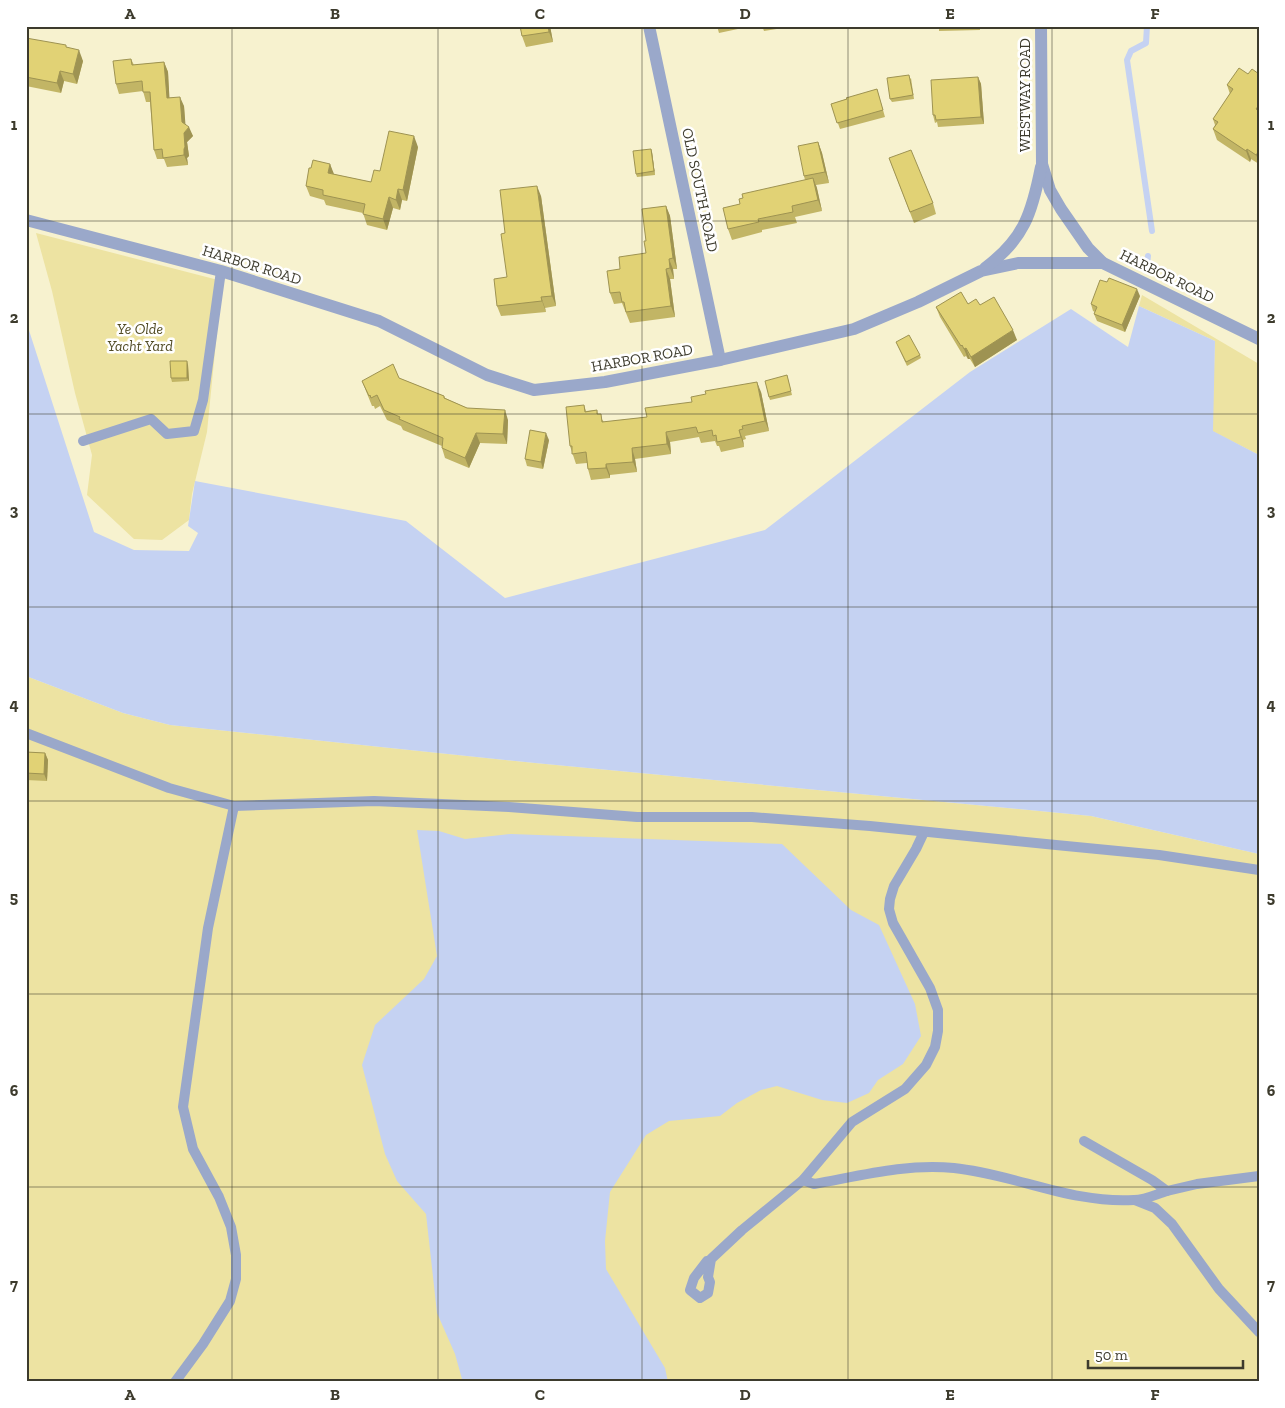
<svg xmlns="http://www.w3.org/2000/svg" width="1285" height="1408" viewBox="0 0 1285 1408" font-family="'Zilla Slab',serif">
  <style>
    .green { fill: #ede3a2 }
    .water { fill: #c5d2f2 }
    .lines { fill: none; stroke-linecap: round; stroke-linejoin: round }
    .stream { stroke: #c5d2f2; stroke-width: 6 }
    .service { stroke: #9aa8ca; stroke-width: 10 }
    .minor { stroke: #9aa8ca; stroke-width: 12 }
    .wall { fill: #c2b565 }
    .shaded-wall { fill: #9e9352 }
    .building { fill: #e1d275; stroke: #9e9352 }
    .grid { fill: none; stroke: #3d3b2d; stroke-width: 1; stroke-opacity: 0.55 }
    .labels { text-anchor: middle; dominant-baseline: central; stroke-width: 5; stroke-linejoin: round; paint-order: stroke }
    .street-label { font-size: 15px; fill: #3d3b2d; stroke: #fff }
    .park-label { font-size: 15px; font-style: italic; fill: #514b24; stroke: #fff }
    .neatline { fill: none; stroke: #3d3b2d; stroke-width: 2 }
    .grid-label { font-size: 16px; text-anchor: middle; font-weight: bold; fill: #3d3b2d }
  </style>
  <rect width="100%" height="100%" fill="#f7f2cf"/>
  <g class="green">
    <path d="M36 233 222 281 207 432 192 494 189 520 162 540 134 539 87 495 92 455 75 393 52 291Z"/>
    <path d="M1142 295 1259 364V455L1212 431 1215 341 1139 306Z"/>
    <path d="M26 676 123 713 170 725 535 763 1091 816 1259 854V1382H26Z"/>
  </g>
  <g class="water">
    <path d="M1139 306 1215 341 1213 431 1259 455V854L1091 816 535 763 170 725 123 713 26 676V321L94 532 134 550 189 551 198 533 188 526 195 481 406 521 505 598 765 530 970 372 1071 309 1128 347Z"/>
    <path d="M417 830 439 831 465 839 511 834 782 844 851 910 879 925 915 1004 921 1036 903 1064 878 1080 869 1093 847 1103 822 1100 777 1086 761 1090 737 1103 720 1116 669 1121 646 1135 610 1192 605 1241 606 1269 665 1368 668 1382H464L462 1379 455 1354 437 1313 426 1214 397 1181 385 1154 362 1065 375 1025 424 979 437 956Z"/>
  </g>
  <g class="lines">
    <g class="stream">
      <path d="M1147 26 1146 43 1131 51 1127 60 1152 231"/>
      <path d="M1147 265 1148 256"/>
    </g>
    <g class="service">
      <path d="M83 441 151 419 167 434 194 431 203 400 221 271"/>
      <path d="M26 733 169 788 234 806 374 801 509 807 637 817H752L870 826 1056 845 1159 855 1259 870"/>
      <path d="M803 1180 814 1184C859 1176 907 1163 954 1168 1014 1174 1072 1204 1134 1200 1145 1200 1157 1194 1167 1191L1152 1180 1084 1141"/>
      <path d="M1167 1191 1197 1184 1259 1176"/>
      <path d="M1135 1200 1155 1208 1172 1224 1219 1289 1259 1332"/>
      <path d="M707 1261 694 1278 690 1290 700 1298 708 1293 710 1282 708 1277 711 1259 742 1230 803 1180 852 1122 905 1089 926 1065 935 1047 938 1031V1010L930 988 893 923 889 909 890 899 894 886 916 849 924 832"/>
      <path d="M175 1382 203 1344 230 1301 236 1279V1255L231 1227 219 1197 193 1149 183 1107 208 928 234 806"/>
    </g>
    <g class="minor">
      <path d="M649 26 720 360"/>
      <path d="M1041 26 1042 164 1050 190 1061 209 1088 248 1103 263"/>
      <path d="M26 220 221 271 379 321 487 375 534 390 605 382 720 360 854 329 918 302 981 271 1018 263H1103L1259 339"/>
      <path d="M985 268C1024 239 1032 213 1041 167"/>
    </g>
  </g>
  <g class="wall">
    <path d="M520 26H550L553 42 526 47 522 36Z"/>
    <path d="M717 26H752L719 33Z"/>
    <path d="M762 26H783V28L764 31Z"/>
    <path d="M934 26H980V30L939 31V29H935Z"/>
    <path d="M26 38 67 47 83 61 77 84 64 81 61 93 26 86Z"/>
    <path d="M131 59 134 65 164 62 168 72 169 98 184 106 185 124 193 136 187 142 189 156 187 158 188 165 167 167 164 159H157L154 150 150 102H146L143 91 119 94 116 84Z"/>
    <path d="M1248 74H1259V164L1251 159 1250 162 1217 140 1213 129 1215 125 1213 119 1230 94 1227 85Z"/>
    <path d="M978 77 981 84 984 124 938 127 937 122 935 123 933 115Z"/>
    <path d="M911 78 914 99 892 102 890 99Z"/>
    <path d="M877 89 885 117 840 129 831 104Z"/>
    <path d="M818 142 822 153 829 183 816 185 822 211 795 217 797 223 762 230V232L732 240 728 229 740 204 805 180 804 176Z"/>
    <path d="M418 147 407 201 402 200 400 210 393 208 387 230 367 225 363 213 326 205 324 200 310 196 306 186 311 168 330 164 333 174 371 182 380 171Z"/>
    <path d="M651 149 652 152 655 175 637 177 636 174Z"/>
    <path d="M889 158 933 203 936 214 914 223Z"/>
    <path d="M541 196 556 306 545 308 546 312 501 316 497 306 507 277 505 233Z"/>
    <path d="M666 206 670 216 677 269H673L674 279H670L675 317 630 323 622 303 614 304 610 293 620 269 646 253V241Z"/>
    <path d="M1140 296 1125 332 1097 321 1094 314 1095 312 1093 311 1091 304Z"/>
    <path d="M968 304 980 305 1017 340 975 367 970 359H968L966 356 964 357 940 317 936 307Z"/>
    <path d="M896 342 920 355 921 358 907 366Z"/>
    <path d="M188 365 189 381 172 382 171 378Z"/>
    <path d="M787 375 792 395 770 400 769 397Z"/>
    <path d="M399 378 444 396 445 398 467 408 508 420 507 444 480 443 469 468 445 458 442 448V446L403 430 401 426 387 420 380 406 375 409 374 406H372L362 381Z"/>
    <path d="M761 392 769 431 745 436 746 439 743 440 744 447 721 452 719 446H717L715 441 701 443 699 437 670 442 671 454 635 459 637 472 610 475V478L591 480 588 469 587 463 576 464 570 446 584 405 586 411 597 410 598 414 604 422 647 417 692 402Z"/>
    <path d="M549 440 543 469 527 466 525 459Z"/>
    <path d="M26 752 45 753 48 760 47 781 26 780Z"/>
  </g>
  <g class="shaded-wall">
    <path d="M548 26H550L553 42 549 32Z"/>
    <path d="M79 50 83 61 77 84 73 74Z"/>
    <path d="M164 62 168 72 170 107 167 98Z"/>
    <path d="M60 71 64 81 61 93 57 83Z"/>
    <path d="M978 77 981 84 984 124 981 117Z"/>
    <path d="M180 97 184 106 186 131 189 127 193 136 187 142 189 156 187 158 188 165 184 155Z"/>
    <path d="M414 136 418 147 407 201 403 190Z"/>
    <path d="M818 142 822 153 829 183 825 172Z"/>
    <path d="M651 149 652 152 655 175 654 171Z"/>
    <path d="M1247 149 1251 159 1250 162 1246 151Z"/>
    <path d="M1259 151V161L1256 155Z"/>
    <path d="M330 164 334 174 328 173Z"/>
    <path d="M813 178 817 188 822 211 818 200Z"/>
    <path d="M537 186 541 196 556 306 552 296Z"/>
    <path d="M398 189 402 200 400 210 396 200Z"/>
    <path d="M389 197 393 208 387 230 383 219Z"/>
    <path d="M666 206 670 216 677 269 673 258Z"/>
    <path d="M669 259 673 269 674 279 670 268Z"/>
    <path d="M666 269 670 279 675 317 671 306Z"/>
    <path d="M1137 289 1140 296 1125 332 1122 325Z"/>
    <path d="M541 297 545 308 546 312 542 301Z"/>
    <path d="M1013 330 1017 340 975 367 971 357Z"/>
    <path d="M966 348 970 359H968L964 349Z"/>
    <path d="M187 361 188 365 189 381 187 378Z"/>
    <path d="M757 382 761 392 769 431 765 421Z"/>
    <path d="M505 410 508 420 507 444 503 434Z"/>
    <path d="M739 430 743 440 744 447 741 437Z"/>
    <path d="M666 432 670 442 671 454 667 444Z"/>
    <path d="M476 433 480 443 469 468 465 458Z"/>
    <path d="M546 433 549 440 543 469 541 462Z"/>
    <path d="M632 448 635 459 637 472 633 462Z"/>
    <path d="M606 464 610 475V478L606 468Z"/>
    <path d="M45 753 48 760 47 781 44 774Z"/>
  </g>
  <g class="building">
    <path d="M520 26H548L549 32 522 36Z"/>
    <path d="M26 38 66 45V47L79 50 73 74 60 71 57 83 26 77Z"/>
    <path d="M131 59 132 65 164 62 167 98 180 97 182 122 189 127 184 133 185 147 184 149V155L163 158 162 149 154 150 150 92H143L142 81 116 84 113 61Z"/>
    <path d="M1239 68 1248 74 1252 69 1259 74V105L1256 109 1259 111V132L1258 134H1259V151L1256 155 1247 149 1246 151 1213 129 1218 122 1213 119 1233 89 1227 85Z"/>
    <path d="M909 75 913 95 890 99 887 78Z"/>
    <path d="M978 77 981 117 936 120 935 115H933L931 80Z"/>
    <path d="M877 89 883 110 837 123 831 104 847 99 846 98Z"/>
    <path d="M389 131 414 136 403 190 398 189 396 200 389 197 383 219 363 214 365 204 323 195V190L306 186 309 168H311L313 160 330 164 328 173 371 182 374 170 380 171Z"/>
    <path d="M818 142 825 172 804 176 798 146Z"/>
    <path d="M651 149 654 171 636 174 633 151Z"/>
    <path d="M911 150 933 203 910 212 889 158Z"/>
    <path d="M813 178 818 200 792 206 793 212 758 219 759 222 728 229 723 208 740 204 739 199 743 198 742 194Z"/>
    <path d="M537 186 552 296 541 297 542 301 497 306 494 279 507 277 501 234 505 233 500 190Z"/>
    <path d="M666 206 673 258 669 259 670 268 666 269 671 306 626 312 624 302H622L620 292 610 293 607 271 620 269 619 257 646 253 644 241H646L642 209Z"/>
    <path d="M1109 278 1137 289 1122 325 1094 314 1097 307 1091 304 1100 280 1107 282Z"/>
    <path d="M961 292 968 304 976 299 980 305 994 297 1013 330 971 357 966 348 964 349 962 345 961 346 936 307Z"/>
    <path d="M909 335 920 355 906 362 896 342Z"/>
    <path d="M170 361H187V378H171Z"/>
    <path d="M393 364 399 378 444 396V398L467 408 505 410 503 434 476 433 465 458 442 448 443 438 399 419 400 417 384 410 377 395 371 398 370 395 369 396 362 381Z"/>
    <path d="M787 375 791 391 769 397 765 381Z"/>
    <path d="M757 382 765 421 742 426 743 429 739 430 741 437 717 442 716 435 713 436 712 430 698 433 696 427 666 432 667 444 632 448 633 462 606 464V468L588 469 586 452 572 454V446H570L566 407 584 405 585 412 597 410V414H601L602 422 647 417 645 408 692 402 691 397 706 394 705 391Z"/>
    <path d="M530 430 546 433 541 462 525 459Z"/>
    <path d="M26 752 45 753 44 774 26 773Z"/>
  </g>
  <path class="grid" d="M232 26V1382M438 26V1382M642 26V1382M848 26V1382M1052 26V1382M26 221H1259M26 414H1259M26 607H1259M26 801H1259M26 994H1259M26 1187H1259"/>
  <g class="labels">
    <g class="street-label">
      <text transform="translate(1025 95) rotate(-90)">WESTWAY ROAD</text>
      <text transform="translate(700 190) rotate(78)">OLD SOUTH ROAD</text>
      <text transform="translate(252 265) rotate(17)">HARBOR ROAD</text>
      <text transform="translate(1167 276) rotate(26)">HARBOR ROAD</text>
      <text transform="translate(642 358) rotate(-10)">HARBOR ROAD</text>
    </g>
    <g class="park-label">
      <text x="140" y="329">Ye Olde<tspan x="140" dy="17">Yacht Yard</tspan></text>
    </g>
  </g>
  <rect width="1285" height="1408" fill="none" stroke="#ffffff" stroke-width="55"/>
  <path d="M1088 1360v8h155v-8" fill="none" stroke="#3d3b2d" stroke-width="2.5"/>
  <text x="1095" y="1360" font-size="15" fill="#3d3b2d" stroke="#ffffff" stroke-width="4" paint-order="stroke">50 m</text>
  <rect x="28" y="28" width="1230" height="1352" class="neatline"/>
  <g class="grid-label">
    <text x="130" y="19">A</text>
    <text x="335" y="19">B</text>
    <text x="540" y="19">C</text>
    <text x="745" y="19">D</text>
    <text x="950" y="19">E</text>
    <text x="1155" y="19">F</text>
    <text x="14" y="130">1</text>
    <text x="1271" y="130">1</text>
    <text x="14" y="323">2</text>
    <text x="1271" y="323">2</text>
    <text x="14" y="516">3</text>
    <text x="1271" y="516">3</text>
    <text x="14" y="710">4</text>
    <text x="1271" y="710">4</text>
    <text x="14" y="903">5</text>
    <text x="1271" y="903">5</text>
    <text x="14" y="1096">6</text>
    <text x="1271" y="1096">6</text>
    <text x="14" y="1290">7</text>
    <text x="1271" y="1290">7</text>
    <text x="130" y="1400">A</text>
    <text x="335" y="1400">B</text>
    <text x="540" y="1400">C</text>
    <text x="745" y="1400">D</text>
    <text x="950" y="1400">E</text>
    <text x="1155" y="1400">F</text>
  </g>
</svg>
